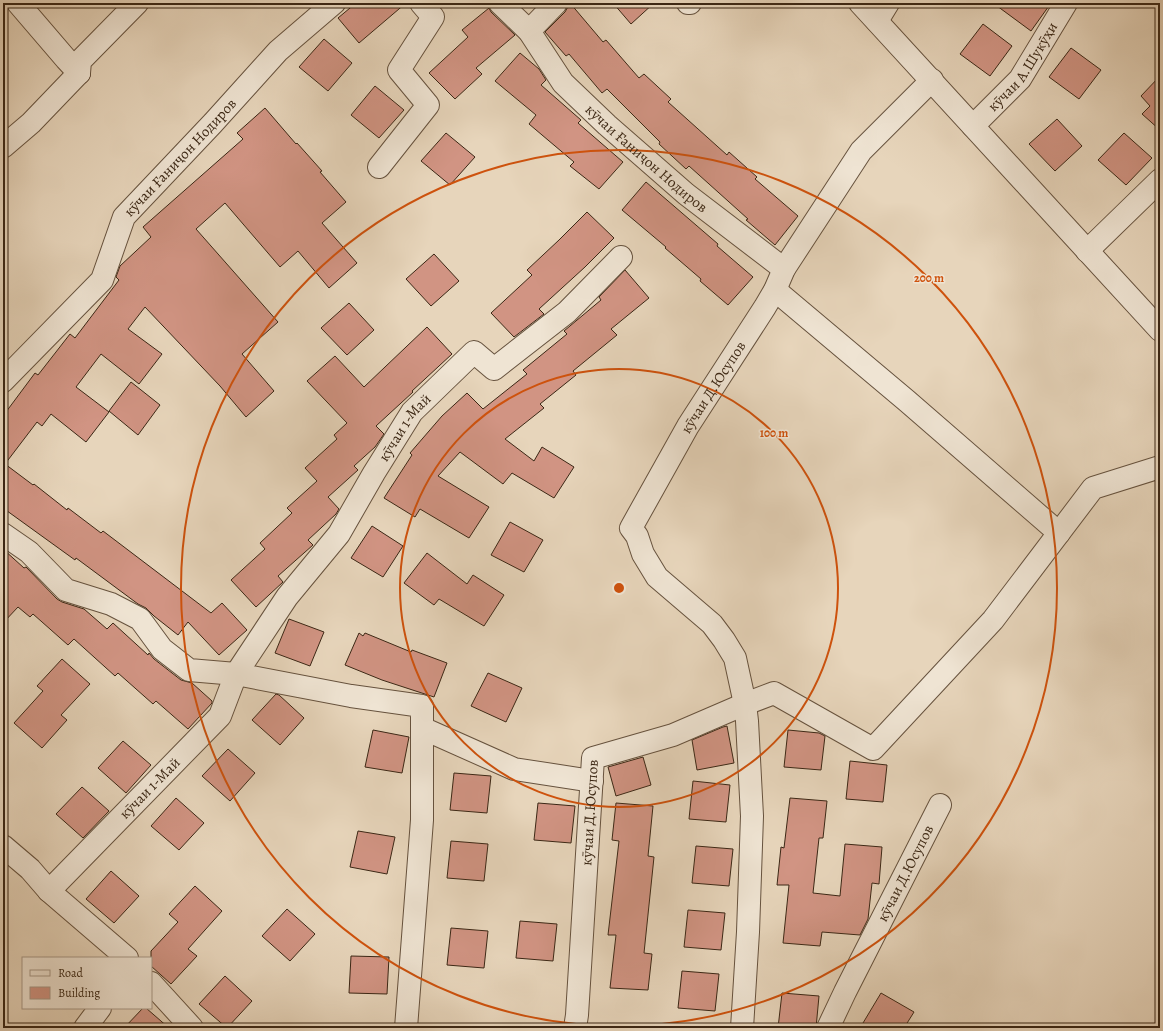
<svg xmlns="http://www.w3.org/2000/svg" width="1163" height="1031" viewBox="0 0 1163 1031" font-family="Alegreya,serif">
  <style>
    .building { fill: #d19483; stroke: #3b2715 }
    .lines { fill: none; stroke-linecap: round; stroke-linejoin: round }
    .minor-casing { stroke: #66523e; stroke-width: 24 }
    .minor { stroke: #efe4d3; stroke-width: 22 }
    .ring { fill: none; stroke: #ce520d; stroke-width: 2 }
    .labels { text-anchor: middle; dominant-baseline: central; stroke-width: 3; stroke-linejoin: round; paint-order: stroke }
    .street-label { font-size: 15px; fill: #3b2715; stroke: #efe4d3 }
    .centre { fill: #ce520d; stroke: #efe4d3; stroke-width: 2 }
    .ring-label { font-size: 12px; text-anchor: middle; font-weight: bold; fill: #ce520d; stroke: #efe4d3; stroke-width: 3; stroke-linejoin: round; paint-order: stroke }
  </style>
  <rect width="100%" height="100%" fill="#e7d5bb"/>
  <filter id="stains"><feTurbulence type="fractalNoise" baseFrequency=".005" numOctaves="4"/><feColorMatrix values="0 0 0 0 .2 0 0 0 0 .09 0 0 0 0 .02 0 0 0 .5 -.17"/></filter>
  <radialGradient id="worn" r=".72"><stop offset=".6" stop-color="#630" stop-opacity="0"/><stop offset="1" stop-color="#630" stop-opacity=".3"/></radialGradient>
  <g class="building">
    <path d="M356 3H406L359 43 338 18Z"/>
    <path d="M570 3 603 42 606 40 639 78 644 74 671 99 668 102 727 155 729 152 757 177 755 179 798 216 775 245 746 220 748 219 689 166 686 169 659 144 660 142 607 89 602 93 569 54 566 56 545 32 565 12Z"/>
    <path d="M613 3H654L631 24Z"/>
    <path d="M993 3H1051L1031 31Z"/>
    <path d="M489 8 491 12 515 35 476 68 482 74 455 99 429 73 468 37 462 30Z"/>
    <path d="M983 24 1012 46 990 76 960 54Z"/>
    <path d="M324 39 352 63 328 91 299 67Z"/>
    <path d="M1071 48 1101 70 1079 99 1049 77Z"/>
    <path d="M520 53 539 69 546 80 541 85 581 120 578 123 623 162 599 189 570 166 574 162 529 124 536 115 495 81Z"/>
    <path d="M1160 76V130L1142 114 1150 106 1141 96Z"/>
    <path d="M375 86 404 110 379 138 351 115Z"/>
    <path d="M265 108 296 144 297 143 322 171 320 172 346 202 322 223 357 263 329 288 298 251 280 267 225 203 196 229 278 322 242 354 274 391 246 417 220 386 145 307 128 329 162 354 139 384 101 354 76 387 109 412 86 442 51 414 42 426 37 422 5 464 33 485 34 484 67 510 68 508 101 533 103 531 211 613 222 603 247 630 219 655 188 622 178 635 154 616 146 608 138 604 76 558 75 560 3 508V416L35 373 38 375 70 334 75 338 119 280 116 277 120 266 151 237 143 227 243 139 237 133Z"/>
    <path d="M1057 119 1082 146 1055 171 1029 144Z"/>
    <path d="M446 133 475 157 450 185 421 161Z"/>
    <path d="M1124 133 1152 158 1126 185 1098 160Z"/>
    <path d="M646 182 718 244 717 246 753 277 728 305 700 281 701 279 665 248 666 247 622 210Z"/>
    <path d="M587 212 614 238 585 267 539 309 544 314 514 337 491 313 532 275 527 270 559 240Z"/>
    <path d="M434 254 459 281 431 306 406 279Z"/>
    <path d="M625 270 649 298 611 329 617 335 573 371 576 375 540 404 544 408 505 439 534 461 542 447 574 467 554 498 512 473 503 484 460 452 438 476 489 507 469 538 420 509 415 517 384 498 412 455 410 453 442 416 467 393 483 409 527 374 523 370 567 334 564 331 601 300 599 297Z"/>
    <path d="M349 303 374 330 347 355 321 328Z"/>
    <path d="M427 327 452 354 412 391 413 392 376 426 384 434 375 447 354 466 358 470 328 497 339 509 336 514 308 540 313 545 278 576 283 582 256 607 231 580 265 549 260 543 292 513 287 508 317 481 305 468 337 439 334 435 347 423 307 381 335 356 364 387Z"/>
    <path d="M131 382 160 405 138 435 109 411Z"/>
    <path d="M510 522 543 540 524 572 491 555Z"/>
    <path d="M372 526 403 546 383 577 351 558Z"/>
    <path d="M3 549 24 568 26 567 57 599 62 602 84 609 107 629 113 623 148 655 149 653 154 659 181 680 192 683 212 701V703L188 729 156 701 153 704 118 673 115 676 74 639 68 645 33 614 30 617 18 607 3 623Z"/>
    <path d="M427 553 467 584 473 575 504 595 484 626 439 599 434 605 404 583Z"/>
    <path d="M289 619 324 632 310 666 275 653Z"/>
    <path d="M359 633 363 636 365 633 411 652 412 650 447 663 434 697 382 680 345 665Z"/>
    <path d="M62 659 90 684 61 715 67 720 42 748 14 723 43 691 37 686Z"/>
    <path d="M488 673 522 688 506 722 471 706Z"/>
    <path d="M276 694 279 695 304 718 280 745 252 720Z"/>
    <path d="M727 726 734 763 697 770 692 740 723 727Z"/>
    <path d="M373 730 409 737 402 773 365 767Z"/>
    <path d="M788 730 819 733 825 736 821 770 784 767Z"/>
    <path d="M123 741 151 765 126 793 98 768Z"/>
    <path d="M228 749 255 773 230 801 202 776Z"/>
    <path d="M643 757 651 785 616 796 608 767Z"/>
    <path d="M850 761 887 765 883 802 846 799Z"/>
    <path d="M454 773 491 776 487 813 450 810Z"/>
    <path d="M693 781 730 785 726 822 689 819Z"/>
    <path d="M82 787 109 811 83 838 56 814Z"/>
    <path d="M176 798 204 823 179 850 151 826Z"/>
    <path d="M790 798 827 801 823 838H819L813 893 840 896 845 844 882 847 879 884 872 883 868 919 860 935 822 932 820 946 783 943 789 885H777L781 847 784 848Z"/>
    <path d="M538 803 575 806 571 843 534 840Z"/>
    <path d="M616 803 653 806 648 856 654 857 644 953 652 954 648 990 610 988 616 935H608L619 841 612 840Z"/>
    <path d="M358 831 395 837 387 874 350 867Z"/>
    <path d="M451 841 488 844 484 881 447 878Z"/>
    <path d="M696 846 733 849 729 886 692 883Z"/>
    <path d="M111 871 139 896 114 923 86 899Z"/>
    <path d="M195 886 222 911 188 949 197 956 171 984 151 966V951L178 922 169 914Z"/>
    <path d="M287 909 315 934 290 961 262 936Z"/>
    <path d="M688 910 725 913 721 950 684 947Z"/>
    <path d="M520 921 557 924 553 961 516 958Z"/>
    <path d="M451 928 488 931 484 968 447 965Z"/>
    <path d="M351 956 389 957 387 994 349 993Z"/>
    <path d="M682 971 719 974 715 1011 678 1008Z"/>
    <path d="M225 976 252 1001 227 1028 199 1004Z"/>
    <path d="M782 993 819 996 816 1028H778Z"/>
    <path d="M881 993 914 1012 904 1028H860Z"/>
    <path d="M143 1008H146L169 1028H124Z"/>
  </g>
  <g class="lines">
    <defs>
      <g id="minor">
        <path d="M18 3 66 59 79 73"/>
        <path id="s1" d="M500 3 529 31 563 83 607 125 686 194 784 269"/>
        <path d="M688 3H690"/>
        <path d="M860 3 1160 330"/>
        <path d="M877 21 888 3"/>
        <path d="M529 31 556 3"/>
        <path d="M79 73 80 61 137 3"/>
        <path id="s2" d="M973 126 1020 79 1066 3"/>
        <path d="M3 147 31 123 79 73"/>
        <path d="M379 167 428 105 399 70 433 17 421 3"/>
        <path d="M1087 251 1160 180"/>
        <path d="M775 290 907 401 1059 533"/>
        <path id="s3" d="M3 381 102 280 124 217 213 123 278 51 334 3"/>
        <path d="M3 534 29 552 66 590 111 604 140 619 162 649 189 670 236 674 351 696 422 706V820L406 1028"/>
        <path d="M422 728 514 769 592 781"/>
        <path d="M3 846 30 869 49 891 127 958"/>
        <path id="s4" d="M49 891 220 716 236 674 287 597 339 534 374 473 412 412 474 352 494 369 567 312 621 257"/>
        <path d="M151 983 192 1028"/>
        <path d="M85 1028 100 1008"/>
        <path id="s5" d="M575 1028 577 1015 593 758 673 735 745 704 774 693 873 749 993 620 1093 488 1160 467"/>
        <path id="s6" d="M742 1028 748 932 752 816 747 721 745 704 735 658 724 640 712 624 657 577 643 554 637 536 631 528 688 426 765 307 775 290 784 269 861 151 932 80"/>
        <path id="s7" d="M828 1028 845 992 940 805"/>
      </g>
    </defs>
    <use href="#minor" class="minor-casing"/>
    <use href="#minor" class="minor"/>
  </g>
  <g class="ring">
    <circle cx="619" cy="588" r="219"/>
    <circle cx="619" cy="588" r="438"/>
  </g>
  <g class="labels">
    <g class="street-label">
      <text stroke="none"><textPath href="#s2" startOffset="78">кӯчаи А.Шукӯҳи</textPath></text>
      <text stroke="none"><textPath href="#s3" startOffset="290">кӯчаи Ғаниҷон Нодиров</textPath></text>
      <text stroke="none"><textPath href="#s1" startOffset="215">кӯчаи Ғаниҷон Нодиров</textPath></text>
      <text stroke="none"><textPath href="#s6" startOffset="704">кӯчаи Д.Юсупов</textPath></text>
      <text stroke="none"><textPath href="#s4" startOffset="589">кӯчаи 1-Май</textPath></text>
      <text stroke="none"><textPath href="#s4" startOffset="144">кӯчаи 1-Май</textPath></text>
      <text stroke="none"><textPath href="#s5" startOffset="216">кӯчаи Д.Юсупов</textPath></text>
      <text stroke="none"><textPath href="#s7" startOffset="173">кӯчаи Д.Юсупов</textPath></text>
    </g>
  </g>
  <circle cx="619" cy="588" r="6" class="centre"/>
  <g class="ring-label">
    <text x="929" y="282">200 m</text>
    <text x="774" y="437">100 m</text>
  </g>
  <rect width="1163" height="1031" fill="none" stroke="#e7d5bb" stroke-width="16"/>
  <rect x="4" y="4" width="1155" height="1023" fill="none" stroke="#3b2715" stroke-width="2"/>
  <rect x="8" y="8" width="1147" height="1015" fill="none" stroke="#3b2715"/>
  <rect x="22" y="957" width="130" height="52" fill="#efe4d3" stroke="#a79887"/>
  <rect x="30" y="970" width="20" height="6" fill="#efe4d3" stroke="#a79887"/>
  <text x="58" y="977" font-size="12" fill="#3b2715">Road</text>
  <rect x="30" y="987" width="20" height="12" fill="#d19483" stroke="#a79887"/>
  <text x="58" y="997" font-size="12" fill="#3b2715">Building</text>
  <rect width="100%" height="100%" filter="url(#stains)"/>
  <rect width="100%" height="100%" fill="url(#worn)"/>
</svg>
